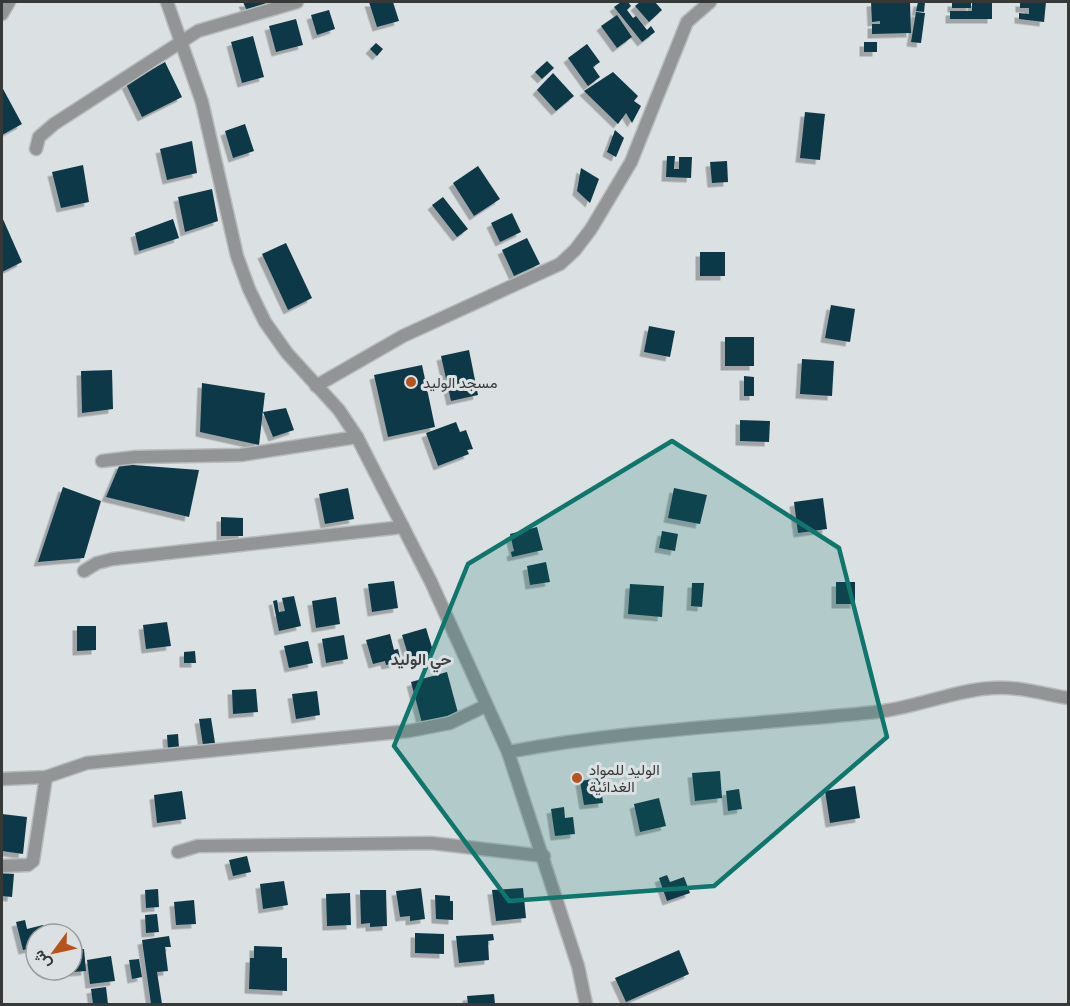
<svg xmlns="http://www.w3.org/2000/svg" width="1070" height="1006" viewBox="0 0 1070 1006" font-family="Ubuntu,Vazirmatn,sans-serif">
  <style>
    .building { fill: #0d3746; filter: url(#shadow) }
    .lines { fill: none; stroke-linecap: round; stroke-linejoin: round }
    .minor-casing { stroke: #b7bbbd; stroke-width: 15 }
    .minor { stroke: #929495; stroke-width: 12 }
    .marked { fill: #0f766e; fill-opacity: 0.2; stroke: #0f766e; stroke-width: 4.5; stroke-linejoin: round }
    .poi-dot { fill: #b7531d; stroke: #dbe0e2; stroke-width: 2 }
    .labels { text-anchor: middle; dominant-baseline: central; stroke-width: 6; stroke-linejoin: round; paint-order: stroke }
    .poi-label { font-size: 15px; fill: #373939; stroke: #dbe0e2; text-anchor: start }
    .neighbourhood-label { font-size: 16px; font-weight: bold; fill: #3e4243; stroke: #dbe0e2 }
  </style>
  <defs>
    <filter id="shadow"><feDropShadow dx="-4.5" dy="4.5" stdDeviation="0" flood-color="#0004"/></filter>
  </defs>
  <rect width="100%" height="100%" fill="#dbe0e2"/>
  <g class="building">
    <path d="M243 2H269L247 11Z"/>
    <path d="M369 2H393L399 21 377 27Z"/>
    <path d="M621 2H628L631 6 627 10 633 18 636 16 647 30 651 26 655 32 642 42 614 7Z"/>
    <path d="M640 2H655L662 10 649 22 635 6Z"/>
    <path d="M871 2H910L911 33 872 34V24H880V21L872 22Z"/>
    <path d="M918 2H925L924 12 916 11Z"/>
    <rect x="952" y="2" width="19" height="6"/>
    <path d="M972 2H992V19H950V11H972Z"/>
    <path d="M1020 2H1046L1044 22 1019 19V13L1029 14V8H1020Z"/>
    <path d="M329 10 335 29 317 35 311 15Z"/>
    <path d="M916 12 925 13 921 43 911 42Z"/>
    <path d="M617 15 632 37 617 48 601 26Z"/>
    <path d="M296 19 303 45 276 52 269 26Z"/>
    <path d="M253 36 264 77 242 83 231 42Z"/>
    <rect x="864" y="42" width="13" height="10"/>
    <path d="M376 43 383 49 377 56 370 49Z"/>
    <path d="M587 44 600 62 593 67 600 77 588 86 568 58Z"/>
    <path d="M547 61 554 68 542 79 535 72Z"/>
    <path d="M165 62 182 97 142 117 126 84Z"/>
    <path d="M613 72 638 96 634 101 641 106 632 123 626 113 618 124 584 91Z"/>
    <path d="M553 73 574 96 556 111 537 90Z"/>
    <path d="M2 87 22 124 2 135Z"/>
    <path d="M805 112 825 114 820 160 800 158Z"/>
    <path d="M245 124 254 151 233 158 225 131Z"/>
    <path d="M615 130 624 138 616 157 607 152Z"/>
    <path d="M192 141 197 173 167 180 160 149Z"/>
    <path d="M667 156H675L674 169H679V157H692L691 178 666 177Z"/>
    <path d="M727 161 728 182 712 183 710 162Z"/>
    <path d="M83 165 89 202 61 208 52 172Z"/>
    <path d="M478 166 500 199 474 216 453 183Z"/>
    <path d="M581 168 599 179 590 203 577 191Z"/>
    <path d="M212 189 218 221 185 232 178 197Z"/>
    <path d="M443 197 468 229 457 237 432 205Z"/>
    <path d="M512 213 521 232 500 242 491 223Z"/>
    <path d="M2 217 22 262 2 272Z"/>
    <path d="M173 219 179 238 139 251 135 233Z"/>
    <path d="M527 238 540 264 514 276 502 250Z"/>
    <path d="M286 243 312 298 288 310 262 254Z"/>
    <rect x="700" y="252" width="25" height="24"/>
    <path d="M831 305 855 309 850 342 825 338Z"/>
    <path d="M649 326 675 331 670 357 644 352Z"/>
    <rect x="725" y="337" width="29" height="29"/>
    <path d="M469 350 478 395 451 401 441 356Z"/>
    <path d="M802 359 834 361 832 396 800 394Z"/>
    <path d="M422 365 435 427 388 437 374 375Z"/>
    <path d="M112 370 113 409 82 413 81 371Z"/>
    <path d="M744 376 754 377V396H744Z"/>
    <path d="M202 383 265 393 259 445 200 432Z"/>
    <path d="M286 408 294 430 273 437 263 412Z"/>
    <path d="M740 420 770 421 769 442 740 441Z"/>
    <path d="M456 422 460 432 466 430 473 449 467 450 469 454 438 466 426 433Z"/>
    <path d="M120 464 199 470 189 517 106 497Z"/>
    <path d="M63 487 101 501 84 558 38 562Z"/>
    <path d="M348 488 354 519 325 524 319 494Z"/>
    <path d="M674 488 707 495 700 524 668 518Z"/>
    <path d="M823 498 827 529 798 533 794 502Z"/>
    <path d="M221 517 243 518V536H221Z"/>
    <path d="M537 527 543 550 512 557 511 552 514 551 510 534Z"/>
    <path d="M662 531 678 534 675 551 659 548Z"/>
    <path d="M546 562 550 582 530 585 527 566Z"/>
    <path d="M394 581 398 608 372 612 368 584Z"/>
    <rect x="836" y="582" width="19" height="22"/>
    <path d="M692 583H704L702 607 691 606Z"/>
    <path d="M630 584 664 586 662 617 628 614Z"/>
    <path d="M294 596 301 626 279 631 273 601 277 600 279 612 285 611 282 598Z"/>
    <path d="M336 597 340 624 316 628 312 601Z"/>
    <path d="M167 622 171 646 146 649 143 625Z"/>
    <path d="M77 626H96V650L77 651Z"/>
    <path d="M426 628 434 654 410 661 402 635Z"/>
    <path d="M390 634 394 650 398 649 401 662 386 665 385 661 373 664 366 640Z"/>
    <path d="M344 635 348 659 326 663 322 639Z"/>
    <path d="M308 641 313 663 289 668 284 646Z"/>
    <path d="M195 651 196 663H184V652Z"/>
    <path d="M447 672 458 713 422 723 411 682Z"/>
    <path d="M256 689 258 712 233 714 232 690Z"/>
    <path d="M317 691 320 715 296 719 292 694Z"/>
    <path d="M211 718 215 743 203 745 199 719Z"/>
    <path d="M178 734 179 748 168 749 167 735Z"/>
    <path d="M720 771 722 798 695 801 692 773Z"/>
    <path d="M600 778 603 803 584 805 580 781Z"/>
    <path d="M855 786 860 818 830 823 825 791Z"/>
    <path d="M739 789 742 809 728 811 726 791Z"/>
    <path d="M182 791 186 819 157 823 154 795Z"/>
    <path d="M659 798 666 826 640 832 634 804Z"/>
    <path d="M564 807 565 818 573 817 575 834 555 836 551 809Z"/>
    <path d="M2 814 27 817 23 854 2 851Z"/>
    <path d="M247 856 251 872 233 876 229 860Z"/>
    <path d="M2 873 14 874 12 897 2 896Z"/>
    <path d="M667 875 670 882 684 877 690 893 667 901 659 878Z"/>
    <path d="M284 881 288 905 263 909 260 884Z"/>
    <path d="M421 888 425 919 410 921V916L400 917 396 891Z"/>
    <path d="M523 888 526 918 496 921 492 890Z"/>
    <path d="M158 889 159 907 146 908 145 890Z"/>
    <path d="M360 890H386L387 926 370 927V923L361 924Z"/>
    <path d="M350 893 351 925 327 926 326 894Z"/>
    <path d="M435 895 450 896V901H453V920L436 919Z"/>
    <path d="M194 900 196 924 176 925 174 902Z"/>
    <path d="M157 914 159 932 146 933 145 915Z"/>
    <path d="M25 920 27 929 43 925 45 934H36V947L23 950 16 922Z"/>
    <path d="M415 933 444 934V954L415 953Z"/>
    <path d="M493 934 494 940 488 941 489 960 459 963 456 936Z"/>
    <path d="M169 936 171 947H165L168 971 157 972 162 1004H151L142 940Z"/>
    <path d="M254 946 282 947V958H287V991L249 989 250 958H254Z"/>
    <path d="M84 949 86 971 73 972 72 950Z"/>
    <path d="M679 950 689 974 626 1002 615 978Z"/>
    <path d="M111 956 115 981 90 984 87 960Z"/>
    <path d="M139 959 142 977 132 979 129 960Z"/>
    <path d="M106 987 108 1004H93L91 989Z"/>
    <path d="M494 994 495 1004H468L467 996Z"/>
  </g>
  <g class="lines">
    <defs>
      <g id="minor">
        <path d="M167 2 202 102 237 256 249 289 265 322 287 353 339 410 357 437 431 582 508 752 578 966 586 1004"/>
        <path d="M2 14 9 2"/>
        <path d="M36 149 39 137 54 124 198 31 297 2"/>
        <path d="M316 386 403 336 560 264 575 250 591 229 631 162 687 22 710 2"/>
        <path d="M102 461 136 457 241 455 357 437"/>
        <path d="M84 571 97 563 113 559 403 527"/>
        <path d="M508 752C630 729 753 725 876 712 915 708 955 690 992 688 1017 686 1044 694 1068 698"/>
        <path d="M2 779 46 777 87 763 409 731 450 723 485 706"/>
        <path d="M178 852 198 846 431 843 544 856"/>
        <path d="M2 866 28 865 33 861 46 777"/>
      </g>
    </defs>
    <use href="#minor" class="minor-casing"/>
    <use href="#minor" class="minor"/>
  </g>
  <path class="marked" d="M672 441 839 548 887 737 714 886 509 901 394 746 468 564Z"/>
  <g class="poi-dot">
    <circle cx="411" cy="382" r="6"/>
    <circle cx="577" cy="778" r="6"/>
  </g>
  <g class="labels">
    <g class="poi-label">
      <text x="423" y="382">مسجد الوليد</text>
      <text x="589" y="769">الوليد للمواد<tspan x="589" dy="17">الغدائية</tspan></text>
    </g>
    <g class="neighbourhood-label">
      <text x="421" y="659">حي الوليد</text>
    </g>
  </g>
  <rect width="1070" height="1006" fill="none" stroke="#373939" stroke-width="6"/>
  <g transform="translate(54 952) rotate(237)"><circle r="28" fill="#dbe0e2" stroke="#999d9e" stroke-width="1.5"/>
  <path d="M0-4.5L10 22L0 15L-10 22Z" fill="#b7531d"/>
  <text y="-9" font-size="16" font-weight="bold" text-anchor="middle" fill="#373939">ش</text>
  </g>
</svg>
